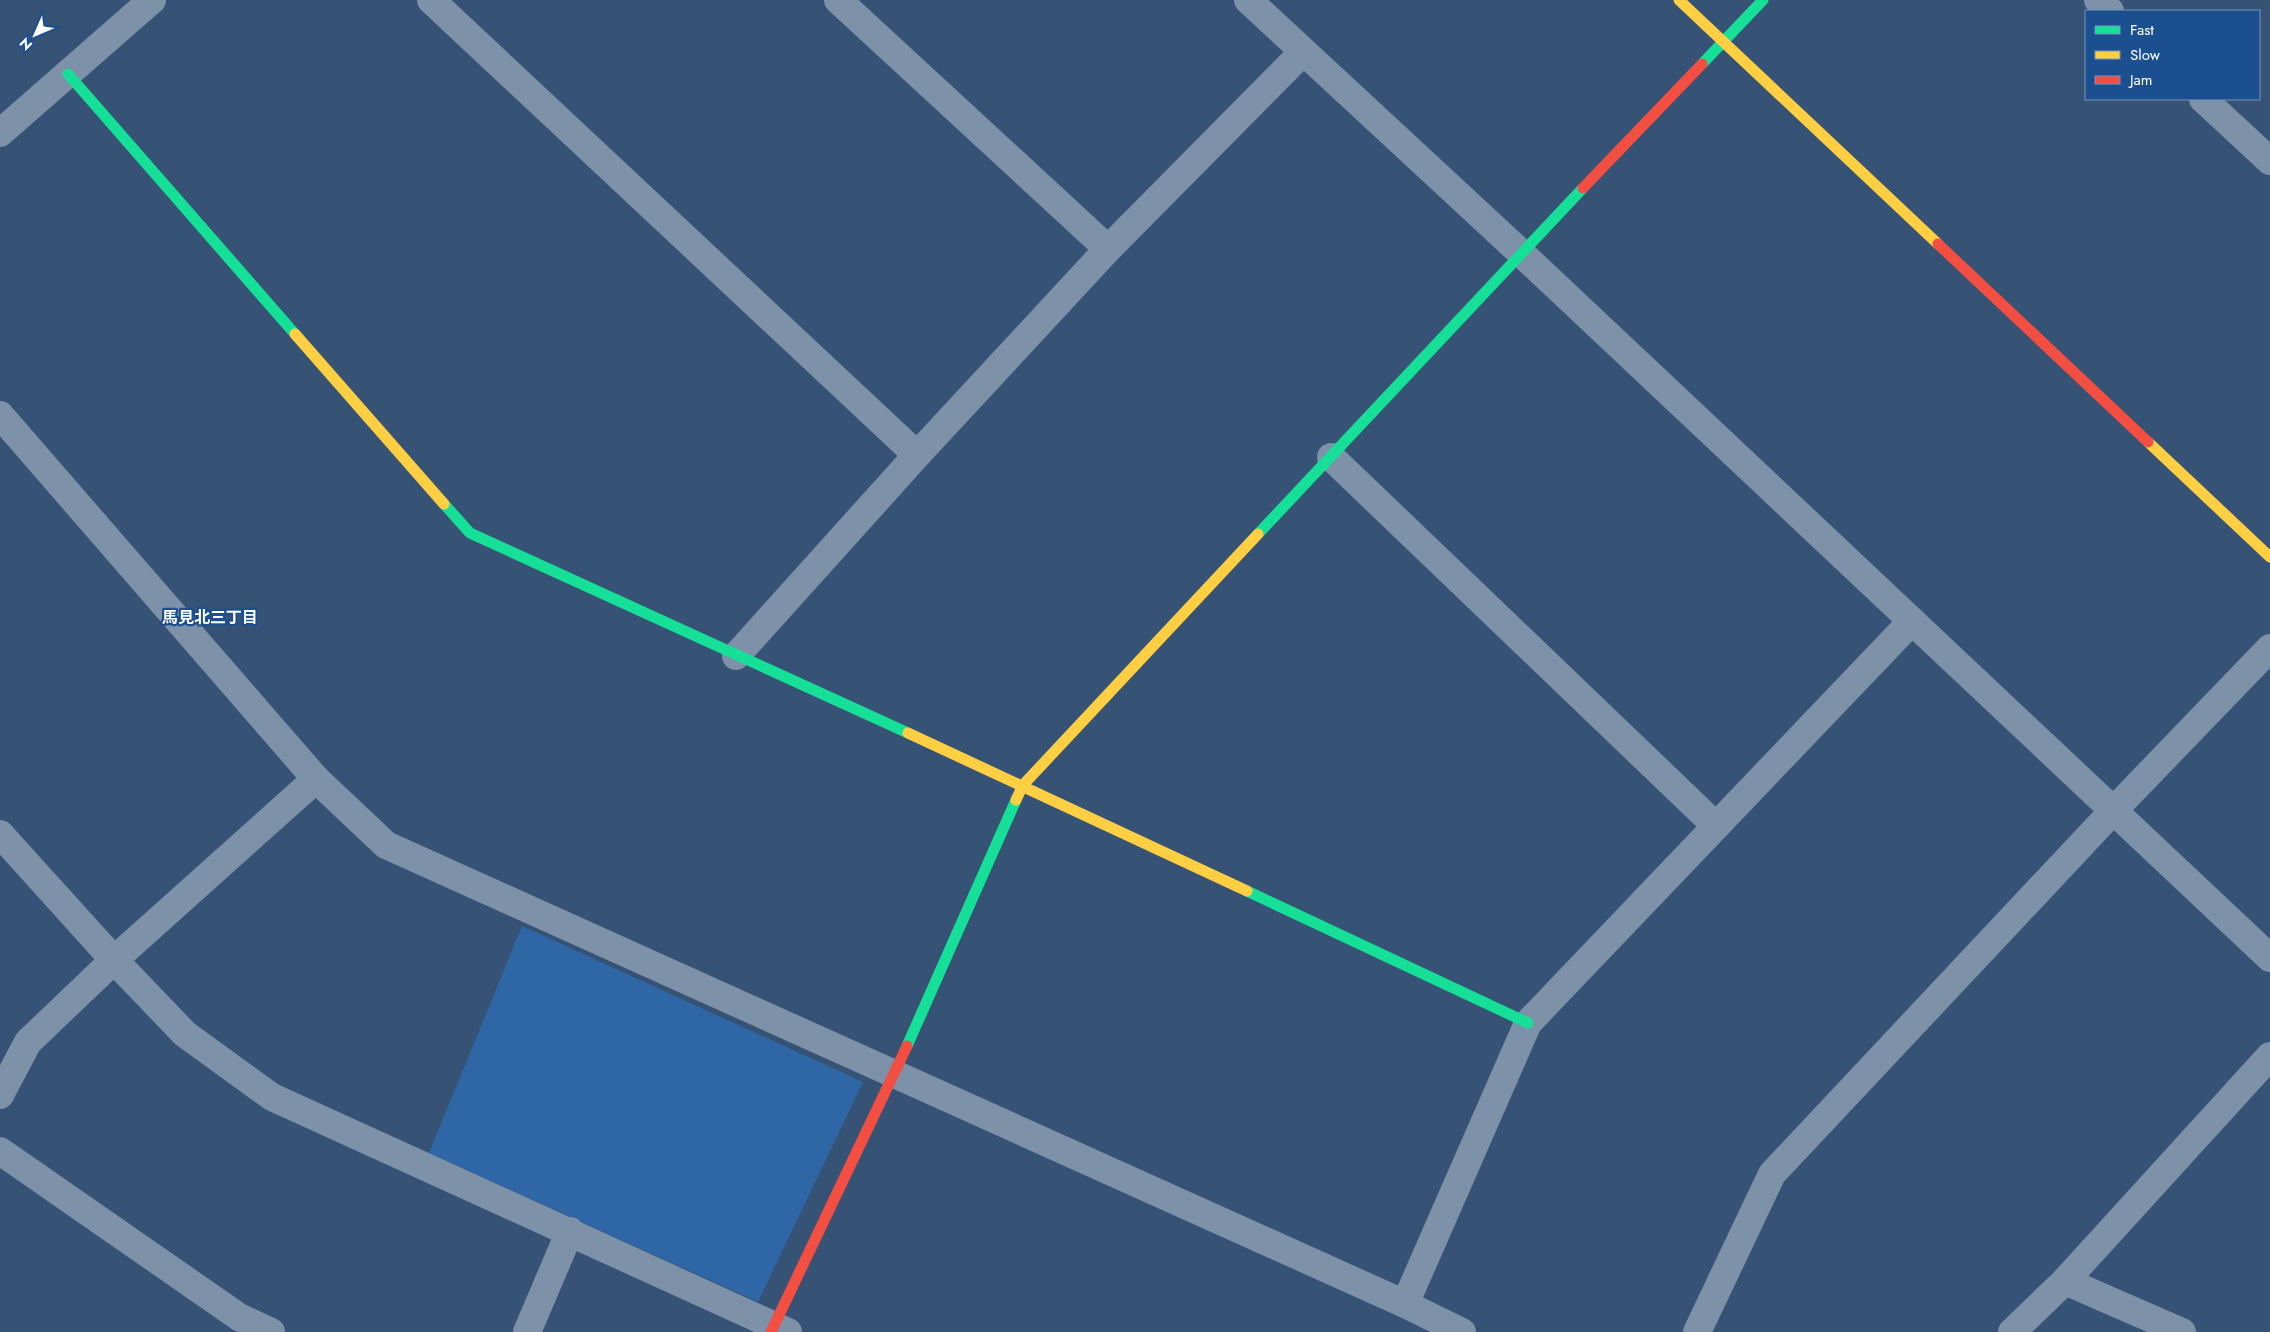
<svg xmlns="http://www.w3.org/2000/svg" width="2270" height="1332" viewBox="0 0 2270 1332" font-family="Jost,'Noto Sans JP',sans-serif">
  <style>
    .green { fill: #2f66a5 }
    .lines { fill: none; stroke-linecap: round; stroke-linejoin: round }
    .street { stroke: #7d92a8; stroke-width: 28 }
    .fast { stroke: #16e098; stroke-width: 11 }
    .slow { stroke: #ffcf43; stroke-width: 11 }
    .jam { stroke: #f24e42; stroke-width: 11 }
    .labels { text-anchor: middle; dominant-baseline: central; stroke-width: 4.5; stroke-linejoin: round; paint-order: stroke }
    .neighbourhood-label { font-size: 16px; font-weight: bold; fill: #fff; stroke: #1b4f8f }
  </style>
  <rect width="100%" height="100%" fill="#365274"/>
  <path class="green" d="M522 926 863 1082 758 1302 429 1153Z"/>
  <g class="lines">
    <g class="street">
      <path d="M431 0 917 455"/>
      <path d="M838 0 1108 249"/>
      <path d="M1248 0 1521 253 2270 958"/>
      <path d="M2098 0 2110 11"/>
      <path d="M2203 99 2270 161"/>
      <path d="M0 133 152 0"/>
      <path d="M0 415 316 779 386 845 1405 1304 1462 1332"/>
      <path d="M1331 457 1716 826"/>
      <path d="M736 656 917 455 1108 249 1303 52"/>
      <path d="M0 834 114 960 185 1034 272 1097 788 1332"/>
      <path d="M0 1095 28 1042 114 960 316 779"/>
      <path d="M0 1151 239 1317 271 1332"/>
      <path d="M2065 1281 2182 1332"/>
      <path d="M1405 1304 1528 1023 1912 621"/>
      <path d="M527 1332 570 1231"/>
      <path d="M1697 1332 1772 1174 2112 812 2270 648"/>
      <path d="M2012 1332 2065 1281 2270 1056"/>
    </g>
    <g class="fast">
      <path d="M1702 64 1763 0"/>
      <path d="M68 74 295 334"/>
      <path d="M444 504 470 533 908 733"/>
      <path d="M1258 534 1583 188"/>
      <path d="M1247 891 1528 1023"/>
      <path d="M907 1046 1016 800"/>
    </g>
    <g class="slow">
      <path d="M1679 0 1938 244"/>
      <path d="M295 334 444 504"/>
      <path d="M2148 442 2270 557"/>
      <path d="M908 733 1247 891"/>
      <path d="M1016 800 1023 785 1258 534"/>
    </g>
    <g class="jam">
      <path d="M1583 188 1702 64"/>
      <path d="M1938 244 2148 442"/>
      <path d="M771 1332 907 1046"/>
    </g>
  </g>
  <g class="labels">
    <g class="neighbourhood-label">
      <text x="210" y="617">馬見北三丁目</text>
    </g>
  </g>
  <rect x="2085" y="10" width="175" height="90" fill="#1b4f8f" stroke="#7695bc"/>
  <rect x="2095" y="26" width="25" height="8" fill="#16e098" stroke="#7695bc"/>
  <text x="2130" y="35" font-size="15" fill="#ffffff">Fast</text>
  <rect x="2095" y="51" width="25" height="8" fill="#ffcf43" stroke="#7695bc"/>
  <text x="2130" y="60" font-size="15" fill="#ffffff">Slow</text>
  <rect x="2095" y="76" width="25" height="8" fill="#f24e42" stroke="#7695bc"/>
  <text x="2130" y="85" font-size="15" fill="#ffffff">Jam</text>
  <g transform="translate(35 35) rotate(225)" stroke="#1b4f8f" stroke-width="4" paint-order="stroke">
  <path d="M0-4L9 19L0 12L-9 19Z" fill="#ffffff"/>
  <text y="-8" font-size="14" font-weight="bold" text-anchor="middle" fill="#ffffff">N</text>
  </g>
</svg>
